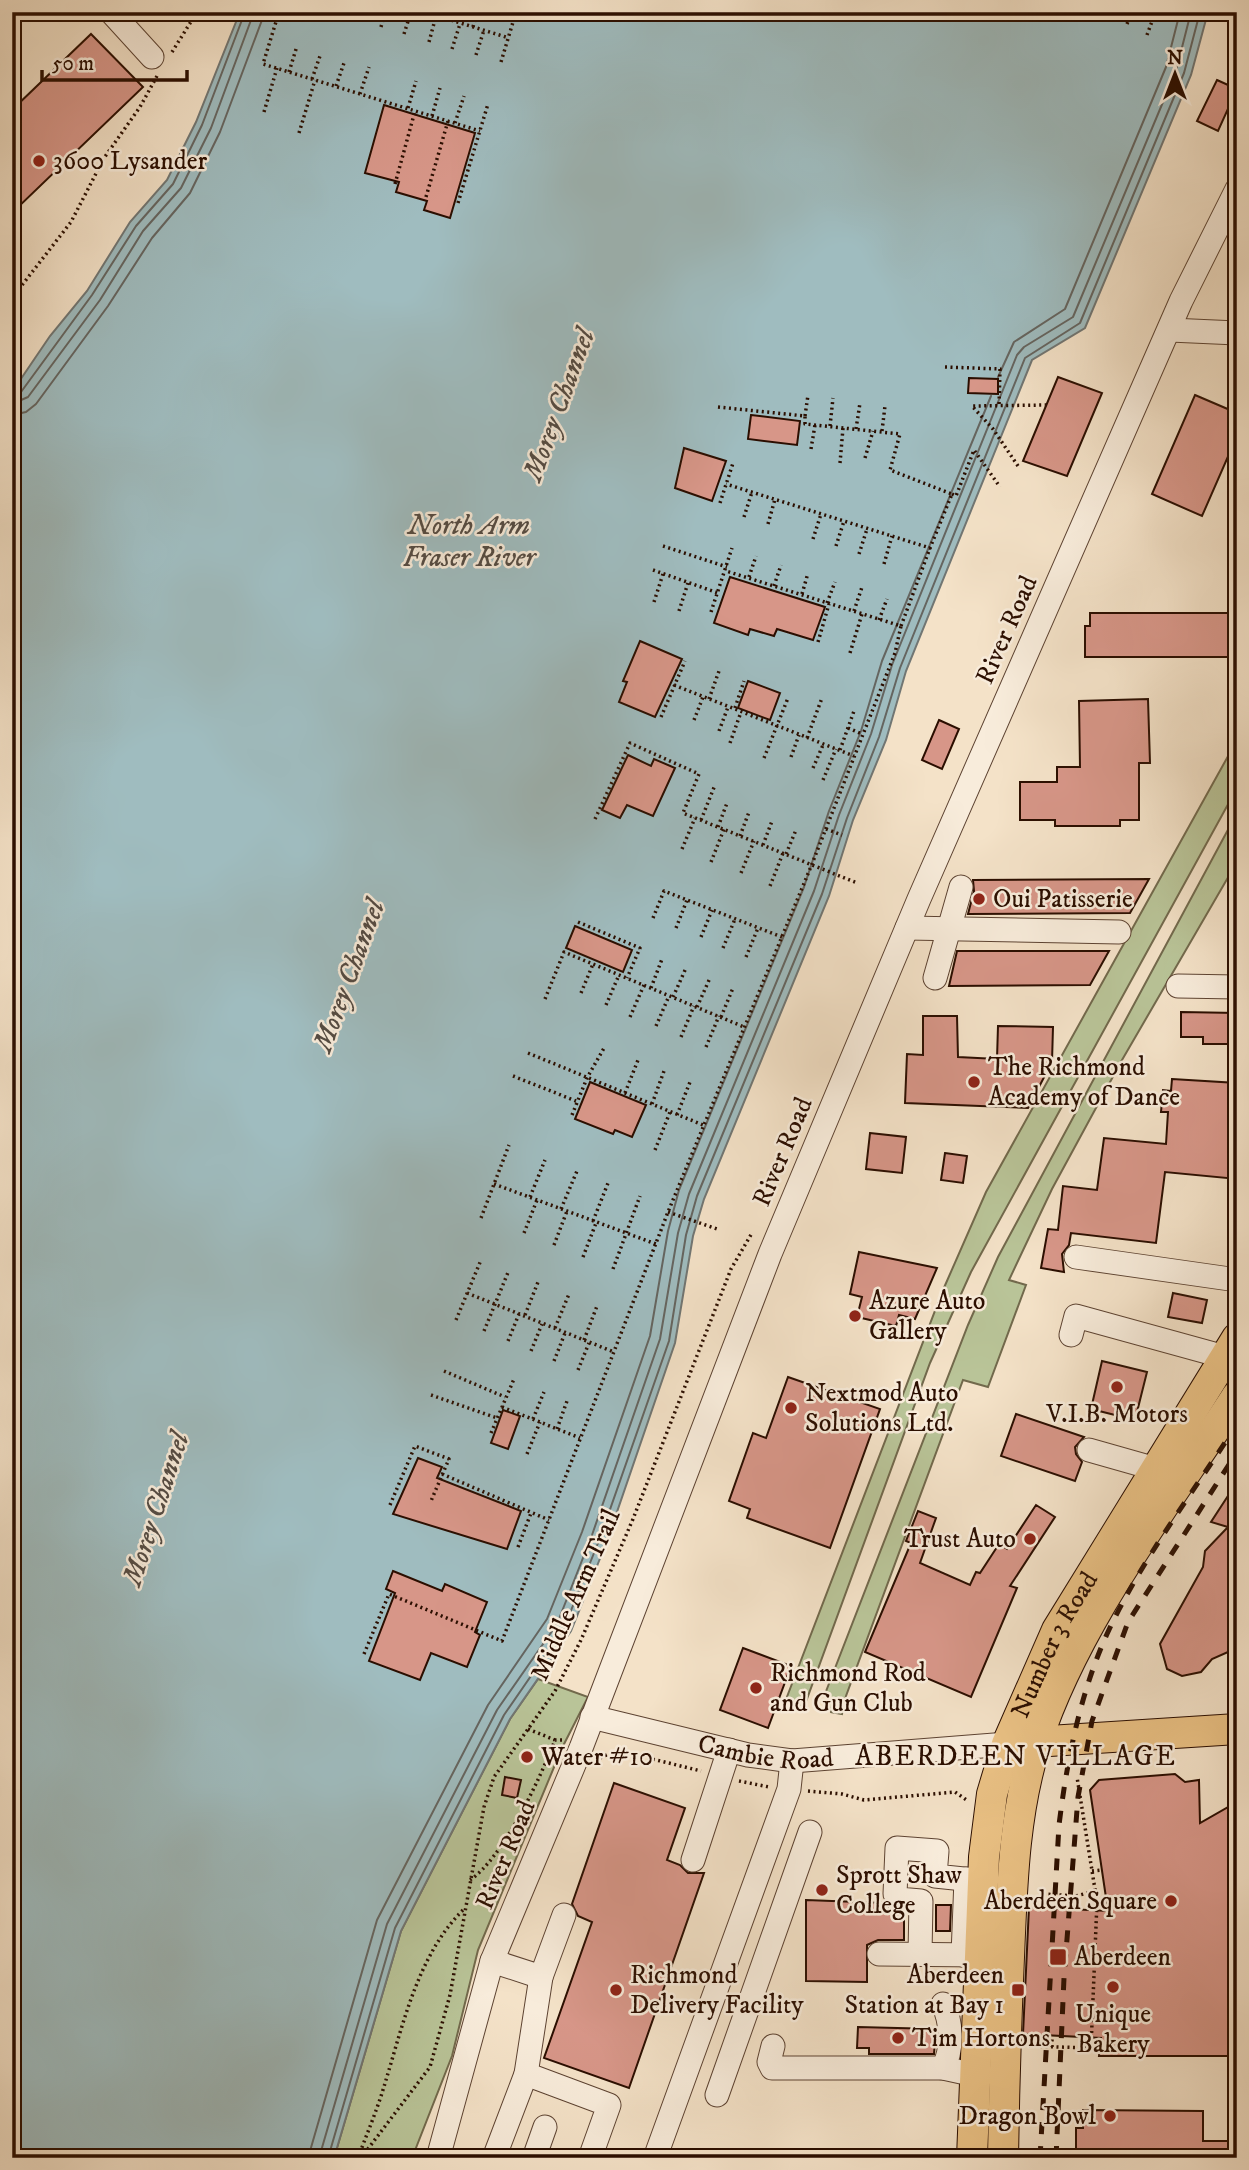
<svg xmlns="http://www.w3.org/2000/svg" width="1249" height="2170" viewBox="0 0 1249 2170" font-family="'IM FELL DW Pica',serif">
  <style>
    .green { fill: #b9c498; stroke: #72694c; stroke-width: 2 }
    .water { fill: #9fbcbf; stroke: #717673; stroke-width: 2 }
    .lines { fill: none; stroke-linecap: round; stroke-linejoin: round }
    .shore { stroke: #656560; stroke-width: 2 }
    .building { fill: #d79688; stroke: #2b0e00; stroke-width: 2 }
    .minor-casing { stroke: #5d4332; stroke-width: 25 }
    .major-casing { stroke: #2b0e00; stroke-width: 32 }
    .path { stroke: #2b0e00; stroke-width: 3.5; stroke-dasharray: 2 3.5; stroke-linecap: butt }
    .minor { stroke: #f8ecdb; stroke-width: 23 }
    .major { stroke: #eac184; stroke-width: 30 }
    .rail { stroke: #2b0e00; stroke-width: 5; stroke-dasharray: 12 12; stroke-linecap: butt }
    .path-bridge { stroke: #2b0e00; stroke-width: 3.5; stroke-dasharray: 2 3.5; stroke-linecap: butt }
    .poi-dot { fill: #8f2418; stroke: #f8ecdb; stroke-width: 2.5 }
    .labels { text-anchor: middle; dominant-baseline: central; stroke-width: 5; stroke-linejoin: round; paint-order: stroke }
    .poi-label { font-size: 26px; fill: #2b0e00; stroke: #f8ecdb; text-anchor: start }
    .street-label { font-size: 26px; fill: #2b0e00; stroke: #f8ecdb }
    .water-label { font-size: 28px; font-style: italic; fill: #544b43; stroke: #f8ecdb }
    .neighbourhood-label { font-size: 28px; letter-spacing: 2px; fill: #2b0e00; stroke: #f8ecdb }
  </style>
  <rect width="100%" height="100%" fill="#f4e2c8"/>
  <filter id="stains"><feTurbulence type="fractalNoise" baseFrequency=".00286" numOctaves="4"/><feColorMatrix values="0 0 0 0 .2 0 0 0 0 .09 0 0 0 0 .02 0 0 0 .5 -.17"/></filter>
  <radialGradient id="worn" r=".72"><stop offset=".6" stop-color="#630" stop-opacity="0"/><stop offset="1" stop-color="#630" stop-opacity=".3"/></radialGradient>
  <g class="green">
    <path d="M1237 740V788L971 1272 930 1363 804 1707 798 1710 785 1702 943 1290 986 1192Z"/>
    <path d="M1237 813V862L1122 1060 1052 1189 1009 1280 1026 1285 988 1387 963 1380 846 1696 842 1714 831 1712 825 1694 968 1325 998 1257Z"/>
    <path d="M538 1679 588 1697 562 1748 478 1950 452 2056 412 2158H334L401 1931 510 1719Z"/>
  </g>
  <path class="water" d="M240 12H1208L1191 75 1085 328 1032 360 906 671 886 740 853 820 829 896 704 1199 693 1236 675 1343 607 1541 571 1631 510 1719 401 1931 334 2158H12V392L50 336 87 291 130 222 167 180 196 122Z"/>
  <g class="lines">
    <g class="shore">
      <path d="M998 377 1014 342 1065 309 1166 67 1180 12"/>
      <path d="M12 395 21 392 92 295 136 226 173 184 202 125 245 12"/>
      <path d="M12 404 28 397 100 300 143 231 181 188 211 128 254 12"/>
      <path d="M12 415 26 412 36 404 108 306 152 238 190 193 220 132 265 12"/>
      <path d="M308 2158 377 1920 488 1705 547 1619 582 1532 650 1336 668 1231 679 1190 804 887 829 811 861 731 882 661 991 396"/>
      <path d="M319 2158 387 1924 497 1710 557 1624 592 1535 660 1339 678 1233 689 1194 814 891 839 815 871 734 892 665 1017 355 1024 347 1073 317 1176 71 1191 12"/>
      <path d="M328 2158 395 1928 504 1715 564 1628 600 1538 669 1341 686 1235 697 1196 822 894 847 818 879 737 900 668 1025 358 1080 323 1184 73 1200 12"/>
    </g>
  </g>
  <g class="building">
    <path d="M91 34 143 87 12 213V110Z"/>
    <path d="M1217 80 1237 89 1218 131 1197 121Z"/>
    <path d="M384 105 475 133 450 218 424 210 427 201 396 192 399 182 365 173Z"/>
    <path d="M1058 377 1102 393 1067 476 1023 461Z"/>
    <path d="M969 378 998 379V394L968 393Z"/>
    <path d="M1195 395 1237 413V436L1202 516 1152 494Z"/>
    <path d="M751 415 800 421 797 445 748 439Z"/>
    <path d="M684 448 726 461 712 501 675 488Z"/>
    <path d="M730 577 825 607 813 640 777 629 774 636 750 629 748 635 714 623Z"/>
    <path d="M1090 613H1237V657H1085V626H1090Z"/>
    <path d="M640 641 682 659 655 717 619 702 627 682 623 681Z"/>
    <path d="M748 681 780 693 770 720 738 708Z"/>
    <path d="M1148 699 1150 763H1139V820H1120V826H1055V820H1020V782H1057V767H1080L1079 701Z"/>
    <path d="M939 720 959 729 942 769 922 760Z"/>
    <path d="M628 755 651 766 654 759 675 768 653 816 627 805 620 818 602 810Z"/>
    <path d="M1149 879 1130 913 968 914 974 891 973 880Z"/>
    <path d="M575 926 632 950 623 972 566 948Z"/>
    <path d="M957 951H1109L1090 985 949 986Z"/>
    <path d="M1181 1012 1237 1013V1044H1203V1037H1181Z"/>
    <path d="M923 1016H957L958 1057 997 1059 998 1026 1053 1027 1052 1062 1028 1108 905 1103 907 1054 923 1055Z"/>
    <path d="M1172 1079 1237 1083V1179L1165 1172 1156 1243 1071 1233 1069 1245 1062 1254 1064 1272 1041 1268 1048 1229 1058 1230 1063 1186 1097 1190 1104 1138 1166 1144 1168 1112H1161L1163 1090 1171 1091Z"/>
    <path d="M590 1082 646 1105 632 1137 615 1130 613 1134 575 1119Z"/>
    <path d="M870 1133 906 1137 902 1173 866 1169Z"/>
    <path d="M945 1153 967 1156 963 1183 941 1180Z"/>
    <path d="M859 1252 937 1268 915 1319 899 1315 896 1326 857 1317 862 1297 850 1294Z"/>
    <path d="M1173 1293 1207 1300 1202 1323 1168 1317Z"/>
    <path d="M1102 1361 1147 1372 1135 1420 1091 1409Z"/>
    <path d="M788 1377 880 1409 830 1548 747 1518 750 1509 729 1501 753 1433 766 1438Z"/>
    <path d="M503 1410 520 1416 508 1449 491 1443Z"/>
    <path d="M1016 1414 1084 1437 1075 1447 1076 1454 1082 1462 1075 1481 1001 1456Z"/>
    <path d="M418 1458 442 1467 437 1478 521 1511 507 1549 393 1514Z"/>
    <path d="M1237 1482V1648L1212 1659 1201 1672 1182 1676 1167 1669 1160 1644 1203 1567 1205 1551 1228 1527 1211 1522Z"/>
    <path d="M1036 1505 1055 1517 1010 1586 1017 1588 971 1697 865 1652 911 1543 906 1541 918 1511 936 1518 920 1563 970 1585 976 1572 980 1573 999 1544 1007 1549Z"/>
    <path d="M393 1571 442 1591 445 1584 487 1602 475 1632 480 1635 467 1667 431 1653 420 1680 369 1661 395 1593 386 1589Z"/>
    <path d="M743 1648 791 1666 768 1728 720 1710Z"/>
    <path d="M1175 1774 1185 1782 1199 1780 1200 1823 1237 1802V2056H1099L1101 2038 1023 2034 1029 1907 1108 1911 1090 1790 1099 1780Z"/>
    <path d="M505 1777 521 1780 517 1798 502 1795Z"/>
    <path d="M614 1783 685 1808 667 1860 680 1865 688 1873H704L629 2088 544 2058 592 1922 578 1916 572 1904Z"/>
    <path d="M806 1900 884 1903 891 1911 904 1914V1940H878L867 1945V1982L806 1981Z"/>
    <path d="M936 1905H951L950 1931H936Z"/>
    <path d="M858 2027 936 2029 934 2054H869V2048H857Z"/>
    <path d="M1083 2110 1203 2111V2141H1237V2158H1076V2128H1083Z"/>
  </g>
  <g class="lines">
    <defs>
      <g id="minor">
        <path d="M111 12 152 57"/>
        <path d="M1170 330 1237 333"/>
        <path d="M907 928 1119 932"/>
        <path d="M935 978 961 887"/>
        <path d="M1178 986 1237 987"/>
        <path d="M1076 1257 1237 1280"/>
        <path d="M1071 1335 1076 1316 1225 1357"/>
        <path d="M1089 1450 1156 1469"/>
        <path id="s1" d="M592 1717 748 1755 792 1761 1007 1744"/>
        <path d="M693 1860 729 1750"/>
        <path d="M879 1954 980 1955"/>
        <path d="M920 1954 921 1901 898 1899 895 1894 897 1848 937 1851 935 1876 983 1881"/>
        <path d="M963 1955 966 1879"/>
        <path d="M492 1961 541 1977 564 1915"/>
        <path d="M943 2004C952 2023 953 2050 943 2068"/>
        <path d="M773 2046 769 2062 772 2068H943L975 2075"/>
        <path d="M526 2074 541 1977"/>
        <path d="M717 2095 810 1832"/>
        <path d="M438 2158 492 1961 581 1748 770 1254 919 899 1181 301 1237 189"/>
        <path d="M494 2158 526 2074 609 2105 590 2158"/>
        <path d="M534 2158 545 2127"/>
        <path d="M655 2158 789 1789 792 1761"/>
      </g>
      <g id="major">
        <path d="M1018 1743 1237 1729"/>
        <path id="s2" d="M972 2158 984 1857 992 1794 1007 1744 1057 1630 1237 1338"/>
        <path d="M1003 2158C1004 2091 1006 2024 1009 1957 1012 1884 1014 1812 1036 1743 1076 1620 1167 1504 1237 1396"/>
      </g>
    </defs>
    <use href="#minor" class="minor-casing"/>
    <use href="#major" class="major-casing"/>
    <g class="path">
      <path d="M279 12 263 64 480 131"/>
      <path d="M425 12 509 38"/>
      <path d="M1145 12 1165 21"/>
      <path d="M1099 13V12"/>
      <path d="M864 17 865 12"/>
      <path d="M906 17 907 12"/>
      <path d="M952 17 953 12"/>
      <path d="M357 19 359 12"/>
      <path d="M1127 24 1132 12"/>
      <path d="M381 27 385 12"/>
      <path d="M473 27 477 12"/>
      <path d="M404 34 411 12"/>
      <path d="M1147 35 1154 16"/>
      <path d="M429 42 436 16"/>
      <path d="M452 49 460 24"/>
      <path d="M172 52 197 12"/>
      <path d="M476 55 484 30"/>
      <path d="M501 62 516 12"/>
      <path d="M289 72 297 46"/>
      <path d="M312 79 321 53"/>
      <path d="M336 86 345 60"/>
      <path d="M360 94 369 67"/>
      <path d="M408 108 416 81"/>
      <path d="M264 112 277 68"/>
      <path d="M432 116 440 88"/>
      <path d="M455 123 464 96"/>
      <path d="M299 133 315 80"/>
      <path d="M395 184 415 111"/>
      <path d="M426 197 448 121"/>
      <path d="M458 203 488 104"/>
      <path d="M12 298 71 222 104 158 140 107 157 76"/>
      <path d="M945 367 1000 369 999 406"/>
      <path d="M718 407 805 416V424L900 434 890 470 952 494 930 548 726 484"/>
      <path d="M805 416 808 395"/>
      <path d="M830 426 833 398"/>
      <path d="M856 429 860 403"/>
      <path d="M882 431 885 406"/>
      <path d="M811 449 815 425"/>
      <path d="M865 458 873 431"/>
      <path d="M840 463 843 428"/>
      <path d="M1018 466 993 429 972 406 1046 405"/>
      <path d="M952 494 956 496 974 450 1000 487"/>
      <path d="M720 503 733 463"/>
      <path d="M744 517 752 492"/>
      <path d="M768 524 775 499"/>
      <path d="M813 539 821 514"/>
      <path d="M663 546 727 567"/>
      <path d="M836 546 844 521"/>
      <path d="M859 554 867 529"/>
      <path d="M884 564 892 536"/>
      <path d="M653 570 718 593"/>
      <path d="M749 577 756 556"/>
      <path d="M774 586 781 565"/>
      <path d="M802 594 808 573"/>
      <path d="M654 602 663 574"/>
      <path d="M827 603 835 582"/>
      <path d="M679 611 688 583"/>
      <path d="M854 611 862 587"/>
      <path d="M711 612 732 548"/>
      <path d="M879 620 887 599"/>
      <path d="M901 626 930 548"/>
      <path d="M818 642 829 604"/>
      <path d="M850 653 862 614"/>
      <path d="M674 685 854 756"/>
      <path d="M709 699 719 671"/>
      <path d="M735 708 744 681"/>
      <path d="M661 717 685 661"/>
      <path d="M694 720 703 697"/>
      <path d="M848 728 862 734"/>
      <path d="M719 731 728 707"/>
      <path d="M807 738 822 698"/>
      <path d="M730 743 741 712"/>
      <path d="M840 750 854 711"/>
      <path d="M791 757 799 735"/>
      <path d="M764 758 788 698"/>
      <path d="M813 768 823 745"/>
      <path d="M823 780 836 749"/>
      <path d="M595 819 630 743 699 774 683 813 857 883"/>
      <path d="M701 820 715 785"/>
      <path d="M718 827 727 803"/>
      <path d="M826 829 842 835"/>
      <path d="M740 836 749 812"/>
      <path d="M763 845 772 821"/>
      <path d="M682 849 695 818"/>
      <path d="M786 854 796 830"/>
      <path d="M711 862 724 829"/>
      <path d="M741 873 754 841"/>
      <path d="M770 886 783 853"/>
      <path d="M653 918 664 891 782 937"/>
      <path d="M578 922 640 948 627 978"/>
      <path d="M676 928 687 900"/>
      <path d="M701 937 712 910"/>
      <path d="M723 948 735 919"/>
      <path d="M746 957 758 928"/>
      <path d="M651 988 662 959"/>
      <path d="M581 993 593 964"/>
      <path d="M673 997 686 968"/>
      <path d="M545 999 564 952 744 1027"/>
      <path d="M606 1005 619 975"/>
      <path d="M697 1007 710 978"/>
      <path d="M630 1017 644 985"/>
      <path d="M721 1017 733 988"/>
      <path d="M656 1026 669 996"/>
      <path d="M681 1037 694 1006"/>
      <path d="M706 1047 719 1016"/>
      <path d="M528 1053 703 1125"/>
      <path d="M513 1076 576 1101"/>
      <path d="M625 1093 638 1060"/>
      <path d="M652 1104 664 1071"/>
      <path d="M572 1115 587 1078 604 1048"/>
      <path d="M677 1115 690 1082"/>
      <path d="M655 1150 670 1112"/>
      <path d="M494 1184 656 1244"/>
      <path d="M530 1197 545 1160"/>
      <path d="M561 1209 577 1171"/>
      <path d="M668 1212 720 1230"/>
      <path d="M481 1218 509 1145"/>
      <path d="M593 1221 608 1183"/>
      <path d="M524 1233 537 1200"/>
      <path d="M554 1245 567 1211"/>
      <path d="M583 1257 596 1223"/>
      <path d="M613 1269 640 1196"/>
      <path d="M467 1293 614 1352"/>
      <path d="M525 1315 538 1282"/>
      <path d="M456 1320 481 1260"/>
      <path d="M555 1328 569 1294"/>
      <path d="M484 1331 509 1270"/>
      <path d="M584 1340 597 1306"/>
      <path d="M508 1341 519 1314"/>
      <path d="M531 1351 542 1324"/>
      <path d="M554 1361 565 1333"/>
      <path d="M578 1370 589 1343"/>
      <path d="M444 1371 505 1397"/>
      <path d="M431 1395 497 1418"/>
      <path d="M502 1407 580 1438"/>
      <path d="M533 1419 544 1392"/>
      <path d="M557 1429 567 1401"/>
      <path d="M491 1433 514 1379"/>
      <path d="M527 1454 540 1422"/>
      <path d="M442 1474 549 1520"/>
      <path d="M390 1505 415 1446 449 1459 431 1501"/>
      <path d="M518 1547 531 1513"/>
      <path d="M364 1654 389 1594 502 1641 668 1212 812 864 895 653 901 626 726 571"/>
      <path d="M528 1729 555 1740"/>
      <path d="M600 1758 613 1752H624L701 1771"/>
      <path d="M739 1781 769 1787"/>
      <path d="M808 1791 842 1794 864 1800 955 1792 968 1801"/>
      <path d="M1092 1871 1101 1870"/>
      <path d="M470 1880C503 1858 540 1779 555 1740H562"/>
      <path d="M1043 1894 1076 1896 1095 1891"/>
      <path d="M1061 1909 1062 1895"/>
      <path d="M1029 2046 1091 2048 1097 1902 1077 1777"/>
      <path d="M1052 2047V2036"/>
      <path d="M358 2158C366 2136 375 2115 382 2093 402 2030 416 1956 464 1909"/>
      <path d="M361 2158 430 2067 450 1995 484 1807 494 1777 555 1691 581 1640 633 1519 731 1269 752 1233"/>
    </g>
    <use href="#minor" class="minor"/>
    <use href="#major" class="major"/>
    <g class="rail">
      <path d="M1040 2158 1059 1825C1067 1760 1080 1694 1107 1634 1141 1560 1193 1493 1237 1424"/>
      <path d="M1056 2158 1064 1978 1078 1797 1092 1721 1128 1622 1237 1452"/>
    </g>
    <path class="path-bridge" d="M1087 2017 1104 2018"/>
  </g>
  <g class="poi-dot">
    <circle cx="39" cy="161" r="7"/>
    <circle cx="979" cy="899" r="7"/>
    <circle cx="974" cy="1082" r="7"/>
    <circle cx="855" cy="1316" r="7"/>
    <circle cx="1117" cy="1387" r="7"/>
    <circle cx="791" cy="1408" r="7"/>
    <circle cx="1030" cy="1539" r="7"/>
    <circle cx="756" cy="1688" r="7"/>
    <circle cx="527" cy="1757" r="7"/>
    <circle cx="822" cy="1890" r="7"/>
    <circle cx="1171" cy="1901" r="7"/>
    <rect x="1049" y="1948" width="18" height="18" rx="3.5"/>
    <circle cx="1113" cy="1987" r="7"/>
    <circle cx="616" cy="1990" r="7"/>
    <rect x="1011" y="1983" width="14" height="14" rx="3.5"/>
    <circle cx="898" cy="2038" r="7"/>
    <circle cx="1110" cy="2116" r="7"/>
  </g>
  <g class="labels">
    <g class="poi-label">
      <text x="53" y="161">3600 Lysander</text>
      <text x="993" y="899">Oui Patisserie</text>
      <text x="988" y="1067">The Richmond<tspan x="988" dy="30">Academy of Dance</tspan></text>
      <text x="869" y="1301">Azure Auto<tspan x="869" dy="30">Gallery</tspan></text>
      <text x="805" y="1393">Nextmod Auto<tspan x="805" dy="30">Solutions Ltd.</tspan></text>
      <text x="1117" y="1414" text-anchor="middle">V.I.B. Motors</text>
      <text x="1016" y="1539" text-anchor="end">Trust Auto</text>
      <text x="770" y="1673">Richmond Rod<tspan x="770" dy="30">and Gun Club</tspan></text>
      <text x="541" y="1757">Water #10</text>
      <text x="836" y="1875">Sprott Shaw<tspan x="836" dy="30">College</tspan></text>
      <text x="1157" y="1901" text-anchor="end">Aberdeen Square</text>
      <text x="1074" y="1957">Aberdeen</text>
      <text x="630" y="1975">Richmond<tspan x="630" dy="30">Delivery Facility</tspan></text>
      <text x="1004" y="1975" text-anchor="end">Aberdeen<tspan x="1004" dy="30">Station at Bay 1</tspan></text>
      <text x="1113" y="2014" text-anchor="middle">Unique<tspan x="1113" dy="30">Bakery</tspan></text>
      <text x="912" y="2038">Tim Hortons</text>
      <text x="1096" y="2116" text-anchor="end">Dragon Bowl</text>
    </g>
    <g class="street-label">
      <text transform="translate(1007 630) rotate(-66)">River Road</text>
      <text transform="translate(783 1152) rotate(-67)">River Road</text>
      <text transform="translate(576 1595) rotate(-66)">Middle Arm Trail</text>
      <text stroke="none"><textPath href="#s2" startOffset="527">Number 3 Road</textPath></text>
      <text stroke="none"><textPath href="#s1" startOffset="178">Cambie Road</textPath></text>
      <text transform="translate(506 1855) rotate(-67)">River Road</text>
    </g>
    <g class="water-label">
      <text transform="translate(559 405) rotate(-70)">Morey Channel</text>
      <text x="469" y="525">North Arm<tspan x="469" dy="32">Fraser River</tspan></text>
      <text transform="translate(349 976) rotate(-70)">Morey Channel</text>
      <text transform="translate(156 1509) rotate(-72)">Morey Channel</text>
    </g>
    <g class="neighbourhood-label">
      <text x="1016" y="1756">ABERDEEN VILLAGE</text>
    </g>
  </g>
  <rect width="1249" height="2170" fill="none" stroke="#f4e2c8" stroke-width="42"/>
  <rect x="14" y="14" width="1221" height="2142" fill="none" stroke="#2b0e00" stroke-width="3.5"/>
  <rect x="21" y="21" width="1207" height="2128" fill="none" stroke="#2b0e00" stroke-width="2"/>
  <g transform="translate(1175 74)" stroke="#f8ecdb" stroke-width="5" paint-order="stroke">
  <path d="M0-5L12 26L0 18L-12 26Z" fill="#2b0e00"/>
  <text y="-10" font-size="19" font-weight="bold" text-anchor="middle" fill="#2b0e00">N</text>
  </g>
  <path d="M42 70v10h145v-10" fill="none" stroke="#2b0e00" stroke-width="3.5"/>
  <text x="52" y="70" font-size="21" fill="#2b0e00" stroke="#f8ecdb" stroke-width="5" paint-order="stroke">50 m</text>
  <rect width="100%" height="100%" filter="url(#stains)"/>
  <rect width="100%" height="100%" fill="url(#worn)"/>
</svg>
